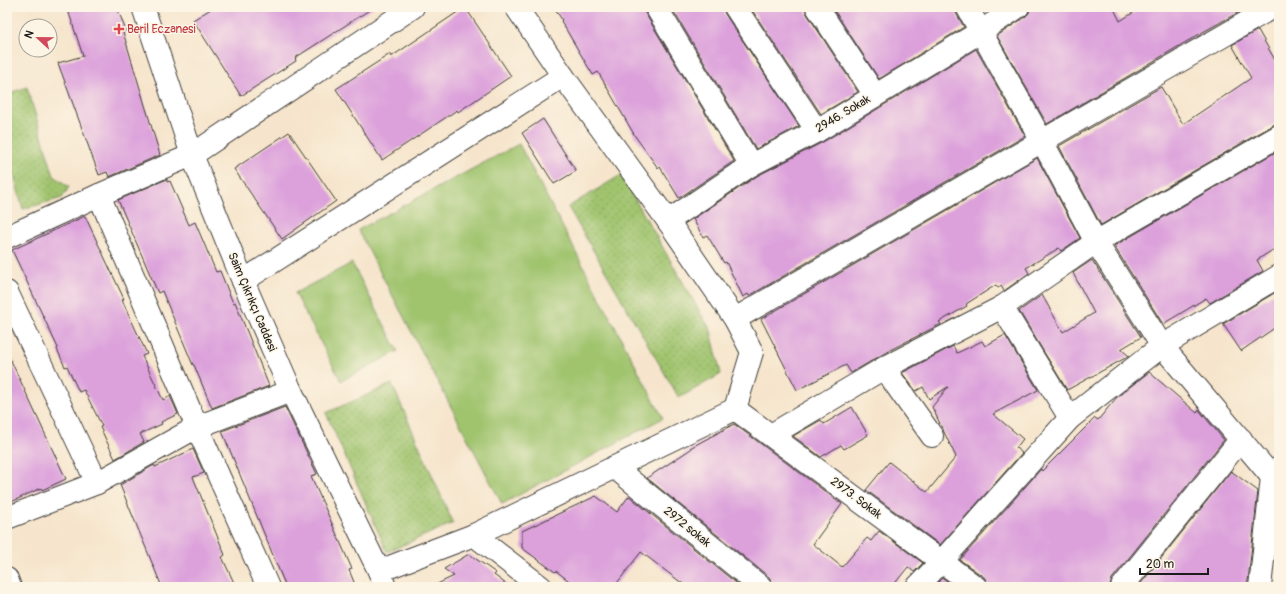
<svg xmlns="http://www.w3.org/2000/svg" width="1286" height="594" viewBox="0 0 1286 594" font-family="Pangolin,sans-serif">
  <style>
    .park { fill: url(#park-dots); stroke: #5e7045 }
    .pitch { fill: #a0c46e; stroke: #5e7045 }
    .building { fill: #dca0db }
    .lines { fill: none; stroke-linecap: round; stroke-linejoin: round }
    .street-casing { stroke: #3d3a36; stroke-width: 24 }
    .secondary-casing { stroke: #3d3a36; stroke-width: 24 }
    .street { stroke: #fff; stroke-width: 22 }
    .secondary { stroke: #fff; stroke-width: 22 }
    .health-dot { fill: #e0444e; stroke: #fcf5e5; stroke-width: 1.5 }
    .labels { text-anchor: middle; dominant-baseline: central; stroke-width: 3; stroke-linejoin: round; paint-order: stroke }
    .health-label { font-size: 12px; fill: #be3a42; stroke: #fcf5e5; text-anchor: start }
    .street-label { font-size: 12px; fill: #1c1c1c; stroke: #fcf5e5 }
  </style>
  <defs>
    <pattern id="park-dots" width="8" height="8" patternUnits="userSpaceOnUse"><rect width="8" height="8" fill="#a0c46e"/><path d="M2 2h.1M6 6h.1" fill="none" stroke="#89a85f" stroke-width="1.8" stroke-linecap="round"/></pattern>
  </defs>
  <rect width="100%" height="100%" fill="#fcf5e5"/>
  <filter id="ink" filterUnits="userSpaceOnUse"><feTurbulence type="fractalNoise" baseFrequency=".025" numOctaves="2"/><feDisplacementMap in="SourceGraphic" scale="8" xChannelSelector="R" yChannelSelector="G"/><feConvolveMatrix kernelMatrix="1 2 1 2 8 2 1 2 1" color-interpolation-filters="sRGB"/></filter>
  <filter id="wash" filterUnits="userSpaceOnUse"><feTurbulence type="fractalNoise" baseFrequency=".012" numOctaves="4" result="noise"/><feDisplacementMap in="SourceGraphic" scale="16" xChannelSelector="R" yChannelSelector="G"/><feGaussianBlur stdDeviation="0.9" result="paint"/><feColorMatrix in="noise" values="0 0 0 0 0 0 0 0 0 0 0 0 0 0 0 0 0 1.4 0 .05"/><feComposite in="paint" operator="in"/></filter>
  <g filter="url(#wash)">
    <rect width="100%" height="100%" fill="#f6e5cc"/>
    <g class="park">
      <path d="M27 87 54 176 69 187 62 198 23 209 7 149V94Z"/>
      <path d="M621 175 711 331 721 374 679 398 568 207Z"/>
      <path d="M392 384 453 523 387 552 326 413Z"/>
    </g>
    <g class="pitch">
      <path d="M519 144 663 418 502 504 358 230Z"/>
      <path d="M352 263 398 351 341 381 295 293Z"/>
    </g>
    <g id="blocks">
      <g class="building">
        <path d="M67 7H117L126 31 123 32 160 155 109 177 107 172 99 175 58 63 83 56Z"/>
        <path d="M214 7H374L295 58 296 61 241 96 193 20Z"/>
        <path d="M465 7 511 76 458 112 457 110 382 160 336 89 390 54 391 57Z"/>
        <path d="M554 7H644L645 13 734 161 679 198 660 167 658 168 635 136 598 72 593 75 561 21 562 20Z"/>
        <path d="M671 7H723L725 14 799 126 756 149Z"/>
        <path d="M750 7H805L807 14 858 92 821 114Z"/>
        <path d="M832 7H955L956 13 964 27 879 79Z"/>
        <path d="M1030 7H1113L1120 21 1142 7H1245L1246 8 1203 32 1047 124 997 36 1025 17 1029 13Z"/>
        <path d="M1258 30 1279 67V124L1273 125 1101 225 1059 146 1161 87 1183 124 1251 78 1232 45Z"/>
        <path d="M976 49 1025 136 749 296 748 294 743 297 726 262 724 263 707 235 703 237 693 219 757 176 823 142Z"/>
        <path d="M543 119 576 171 554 184 522 133Z"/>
        <path d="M289 132 336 201 282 239 234 169Z"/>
        <path d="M1279 150V246L1257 260 1263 271 1210 303 1206 298 1163 324 1114 246Z"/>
        <path d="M1037 158 1080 238 1061 251 1059 248 1026 268 1029 273 1004 291 1001 286 998 288 996 285 966 304 967 306 939 322 941 324 890 350 851 373 846 365 797 390 761 319Z"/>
        <path d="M167 179V182L170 181 189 225 195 222 216 272 220 271 233 303 235 302 269 386 212 408 194 365H193L162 291 158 293 118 200Z"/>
        <path d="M85 216 124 299 122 300 147 354 142 356 163 400 170 396 178 414 161 422 162 424 140 434 144 442 115 459 100 427 102 426 84 390 79 392 67 366 65 367 57 349 58 348 12 250Z"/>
        <path d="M1092 260 1141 337 1121 349 1129 356 1067 390 1019 311 1042 295 1063 332 1094 313 1073 273Z"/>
        <path d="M1276 292 1279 297V325L1241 351 1223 324Z"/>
        <path d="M1005 335 1038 390 993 414 1023 439 1016 448 1022 453 940 545 866 490 889 462 927 492 956 457 932 407 948 387 929 399 923 387 916 391 902 373 953 346 957 353 982 341 985 346Z"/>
        <path d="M7 352 66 479 42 490 41 488 7 504Z"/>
        <path d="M1149 372 1197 413 1199 410 1224 440 1112 579 1110 587H988L987 582 984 577 960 560 1041 469 1042 471 1095 418 1098 420 1117 397Z"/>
        <path d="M285 407 317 474 311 476 352 569 349 570 356 587H286L222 431Z"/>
        <path d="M852 407 868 435 844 449 841 445 821 457 793 436 821 420 824 424Z"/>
        <path d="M734 424 842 504 813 544 842 567 867 538 871 541 879 531 923 563 914 572 908 567 892 587H773L772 582 769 577 647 478 691 449 690 448Z"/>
        <path d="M193 449 204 473 193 477 225 555 222 557 236 587H162L120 485 154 465 155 467Z"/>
        <path d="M1231 471 1258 491 1248 581 1245 587H1138Z"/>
        <path d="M596 496 617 512 629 496 741 587H687L641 552 614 587H577L556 571 555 572 522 548V531Z"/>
        <path d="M469 554 496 573 494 575 510 587H431L454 576 444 569Z"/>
        <path d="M943 578 955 587H934Z"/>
      </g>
    </g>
  </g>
  <g filter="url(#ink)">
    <use href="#blocks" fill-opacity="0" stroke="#3d3a36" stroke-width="1"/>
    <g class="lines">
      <defs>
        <g id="street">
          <path d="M656 7 751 165"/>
          <path d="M735 7 817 131"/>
          <path d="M817 7 875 95"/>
          <path d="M967 7 1042 141 1096 242 1162 346 1272 477"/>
          <path d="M99 195 197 427 268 587"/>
          <path d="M668 221 751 165 817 131 980 32 1018 7"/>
          <path d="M7 237 99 195 192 155 413 7"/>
          <path d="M243 281 563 76"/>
          <path d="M7 292 97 483"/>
          <path d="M1002 307 1070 418"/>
          <path d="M735 319 1273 7"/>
          <path d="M884 368 932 436"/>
          <path d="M735 409 976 587"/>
          <path d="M771 435 884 368 1002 307 1096 242 1279 136"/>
          <path d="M614 467 761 587"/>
          <path d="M7 518 97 483 197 427 291 391"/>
          <path d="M474 535 541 587"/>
          <path d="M379 571 474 535 735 409 752 352 735 319 668 221 563 76 516 7"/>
          <path d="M7 579 10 587"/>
          <path d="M917 587 941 562 1070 418 1162 346 1279 276"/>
          <path d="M1122 587 1241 439"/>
          <path d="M1260 587 1272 477 1279 468"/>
        </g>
        <path id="secondary" d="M143 7 192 155 243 281 291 391 379 571 385 587"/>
      </defs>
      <use href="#street" class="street-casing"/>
      <use href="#secondary" class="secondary-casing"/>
      <use href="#street" class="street"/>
      <use href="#secondary" class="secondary"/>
    </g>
  </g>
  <path class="health-dot" d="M117 23h4v4h4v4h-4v4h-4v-4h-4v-4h4z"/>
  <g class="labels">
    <g class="health-label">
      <text x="127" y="29">Beril Eczanesi</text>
    </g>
    <g class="street-label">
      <text transform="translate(843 114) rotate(-31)">2946. Sokak</text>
      <text transform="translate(252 302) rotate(67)">Saim Çıkrıkçı Caddesi</text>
      <text transform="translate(856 498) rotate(37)">2973. Sokak</text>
      <text transform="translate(687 527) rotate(39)">2972 sokak</text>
    </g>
  </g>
  <rect width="1286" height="594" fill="none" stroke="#fcf5e5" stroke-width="24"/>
  <g transform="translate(38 38) rotate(292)"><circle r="19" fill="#fcf5e5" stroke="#a29e95"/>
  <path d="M0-3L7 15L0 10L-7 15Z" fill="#d1495b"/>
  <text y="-6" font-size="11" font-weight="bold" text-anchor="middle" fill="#1c1c1c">N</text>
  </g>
  <path d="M1140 568v6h68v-6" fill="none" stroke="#1c1c1c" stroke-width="2"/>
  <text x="1146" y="568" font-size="12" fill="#1c1c1c" stroke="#fcf5e5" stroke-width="3" paint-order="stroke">20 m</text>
</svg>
